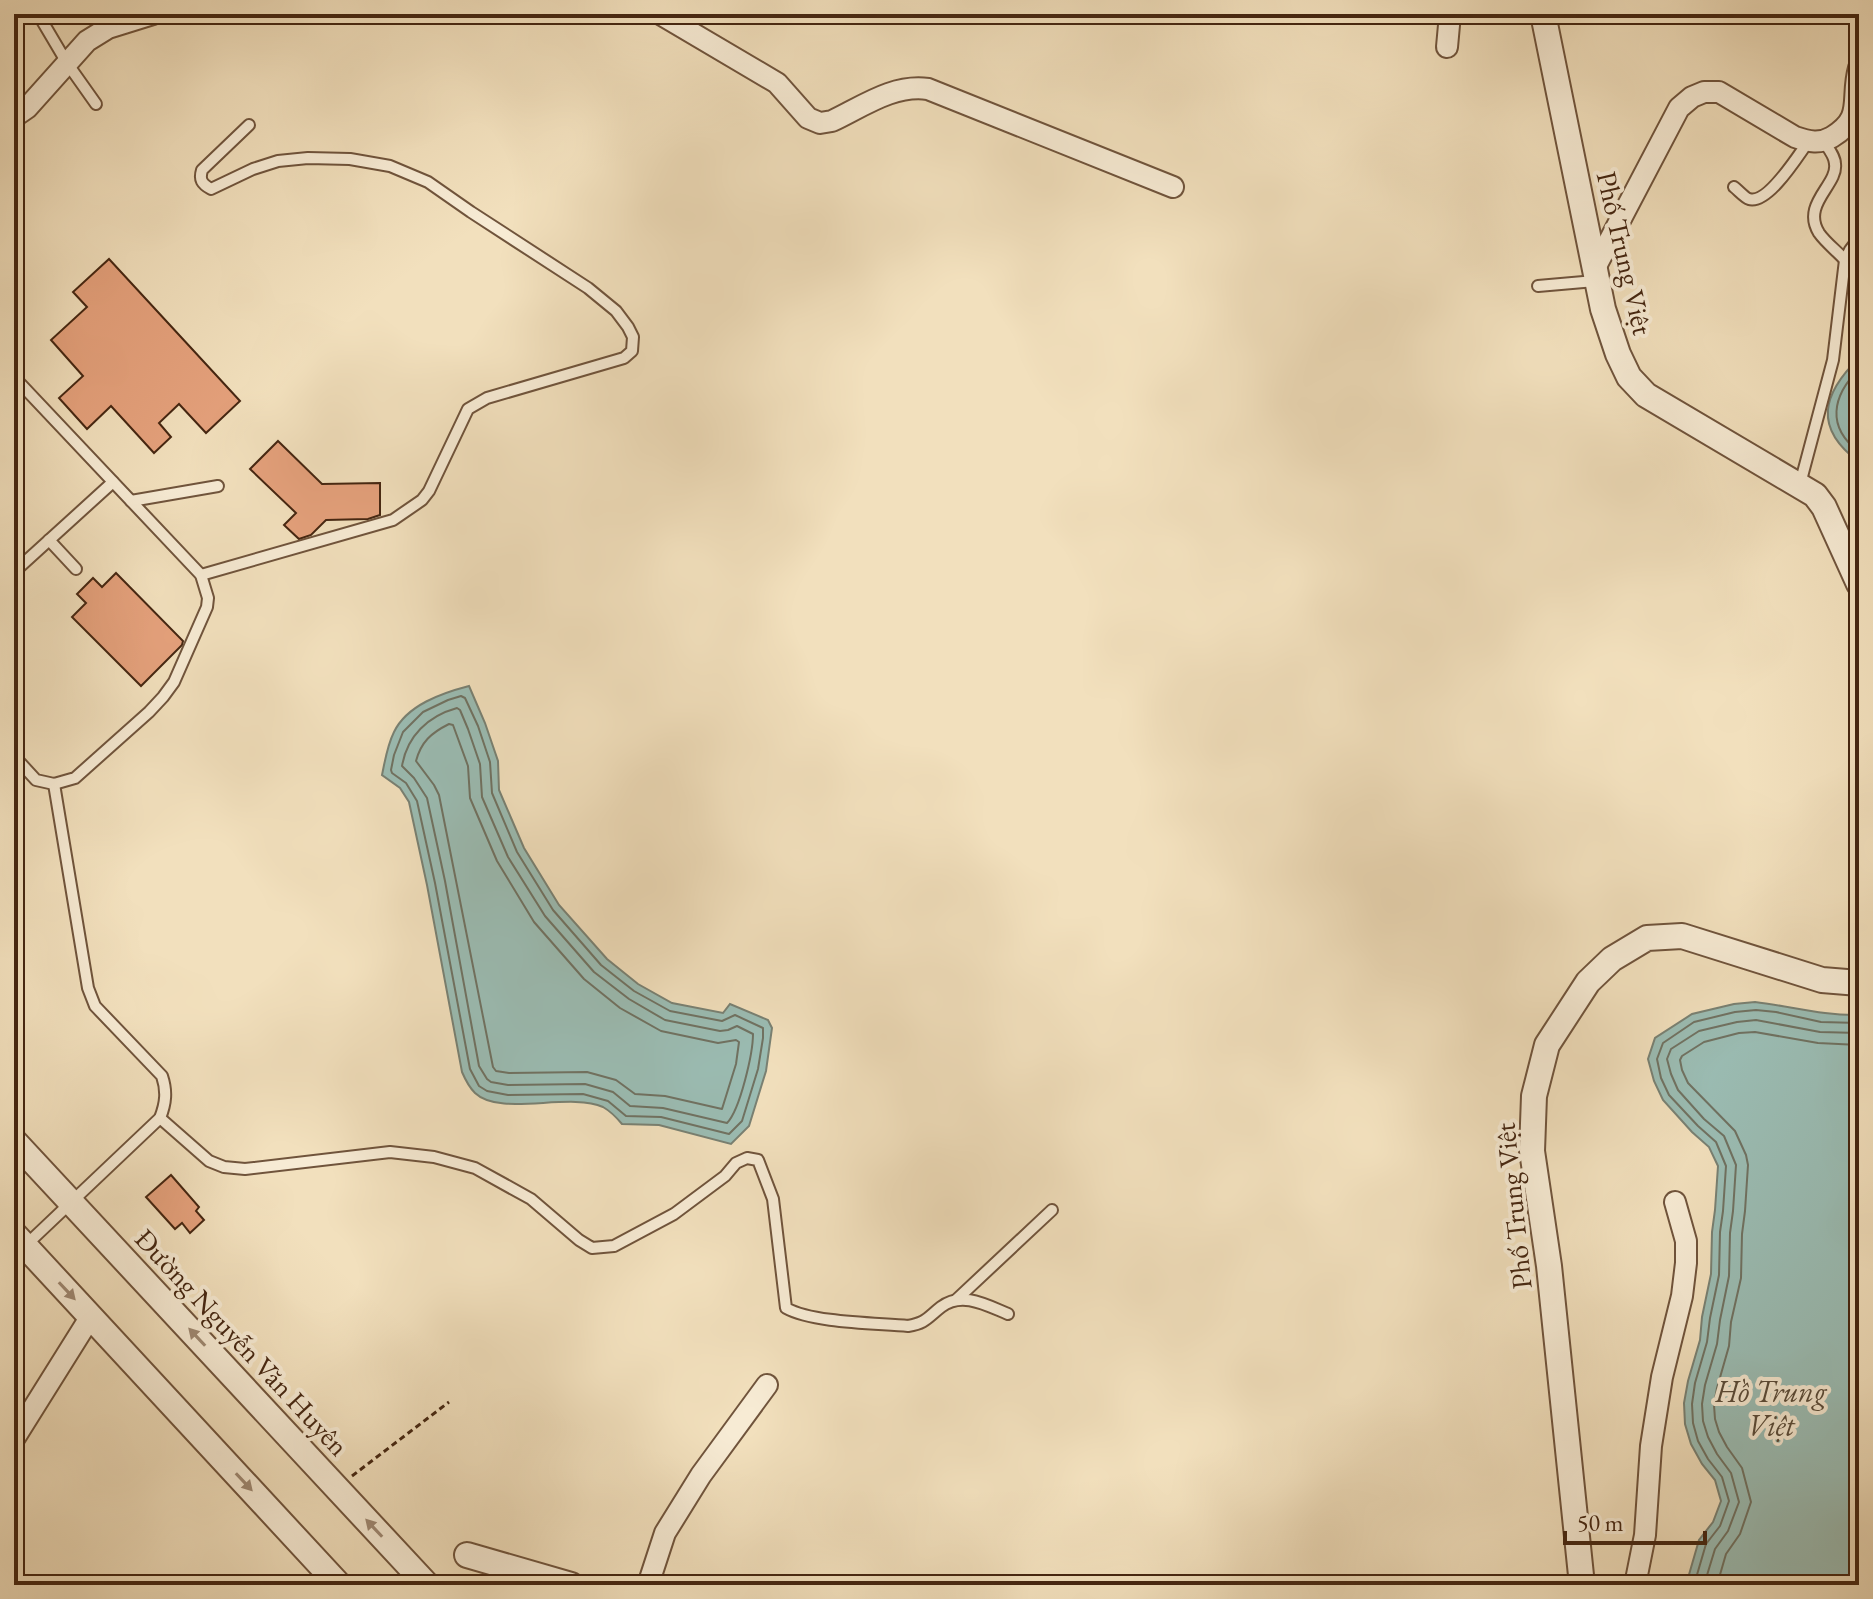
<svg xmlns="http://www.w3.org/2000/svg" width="1873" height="1599" viewBox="0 0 1873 1599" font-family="'EB Garamond',serif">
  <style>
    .water { fill: #9bbdb4; stroke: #798173; stroke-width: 2 }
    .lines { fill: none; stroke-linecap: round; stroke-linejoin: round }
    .shore { stroke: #707262; stroke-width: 2 }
    .building { fill: #e5a17c; stroke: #452611; stroke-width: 2 }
    .service-casing { stroke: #70543c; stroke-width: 14 }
    .minor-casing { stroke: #70543c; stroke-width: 24 }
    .tertiary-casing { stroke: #70543c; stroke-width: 28 }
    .path { stroke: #452611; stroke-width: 3; stroke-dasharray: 6 4; stroke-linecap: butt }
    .service { stroke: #f7ebd4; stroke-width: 10 }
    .minor { stroke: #f7ebd4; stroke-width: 20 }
    .tertiary { stroke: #f7ebd4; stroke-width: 24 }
    .oneway { fill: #9e8872 }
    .labels { text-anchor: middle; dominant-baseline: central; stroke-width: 8; stroke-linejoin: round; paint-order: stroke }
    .street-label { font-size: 28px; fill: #452611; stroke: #f7ebd4 }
    .water-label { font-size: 30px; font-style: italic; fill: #5a4c3a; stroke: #f7ebd4 }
  </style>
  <rect width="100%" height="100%" fill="#f2e0bd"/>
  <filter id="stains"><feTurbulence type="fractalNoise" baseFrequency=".0025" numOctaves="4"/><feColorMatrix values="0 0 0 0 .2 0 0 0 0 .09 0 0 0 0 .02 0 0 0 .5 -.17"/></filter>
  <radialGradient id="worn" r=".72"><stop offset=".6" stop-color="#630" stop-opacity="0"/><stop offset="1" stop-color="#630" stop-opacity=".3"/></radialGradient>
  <g class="water">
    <path d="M1859 358V462C1813 428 1822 394 1859 358Z"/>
    <path d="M469 686 485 723 498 761 499 790 524 848 559 905 607 959 638 984 672 1003 723 1013 730 1004 768 1020 772 1028 766 1071 749 1126 731 1144 659 1125 622 1124C617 1118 610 1111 603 1107 569 1092 500 1117 475 1093 469 1087 465 1079 462 1072L427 885 409 802 400 788 382 775C385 761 387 746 394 732 407 705 442 693 469 686Z"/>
    <path d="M1755 1002C1790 1006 1823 1016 1859 1015V1585H1686L1699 1540 1713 1522 1721 1501 1715 1480 1702 1464 1691 1444 1685 1424 1684 1403 1688 1381 1700 1340 1702 1317 1711 1274 1712 1232 1715 1210 1718 1166 1709 1147 1692 1132 1663 1100 1654 1081 1648 1059 1655 1038 1692 1014 1734 1004Z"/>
  </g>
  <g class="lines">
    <g class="shore">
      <path d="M1859 369C1832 396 1826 427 1859 452"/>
      <path d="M461 696 465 698 478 726 490 762 492 793 517 852 553 910 601 965 634 991 670 1011 722 1021 735 1015 763 1028V1038L758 1069 742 1121 729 1134 661 1117 626 1116 608 1101 583 1094 508 1095 487 1091 479 1086 470 1069 435 883 417 801 406 783 392 773 391 770 394 755 403 732 423 712 448 700Z"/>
      <path d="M457 708 460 710 468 729 480 764 482 797 508 857 545 916 594 972 629 999 665 1020 720 1031 728 1030 737 1026 753 1034C753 1053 740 1110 727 1123L663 1108 630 1106 613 1092 585 1084 508 1085 491 1082 487 1079 479 1066 445 881 427 798 414 778 402 766C407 736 428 716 457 708Z"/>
      <path d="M449 724 453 725 468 766 470 798 497 861 534 922 584 979 620 1008 661 1031 718 1043 736 1040 739 1042 736 1064 722 1109 665 1096 635 1094 616 1080 587 1072 509 1073 496 1071 493 1067 439 795 434 785 416 761C421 742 431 733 449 724Z"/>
      <path d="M1694 1585 1706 1544 1720 1526 1729 1501 1722 1477 1708 1459 1698 1441 1693 1423 1692 1404 1695 1383 1707 1342 1710 1318 1719 1275 1720 1232 1723 1211 1726 1166 1716 1142 1698 1126 1669 1095 1661 1078 1657 1059 1663 1043 1694 1022 1735 1012 1756 1010 1776 1012 1821 1022 1859 1023"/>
      <path d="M1704 1585 1715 1549 1728 1531 1739 1502 1731 1473 1717 1454 1708 1437 1703 1421 1702 1404 1705 1385 1717 1344 1720 1320 1729 1276 1730 1233 1733 1211 1736 1165 1724 1136 1704 1119 1678 1090 1671 1074 1667 1059 1671 1049 1699 1031 1737 1022 1756 1020 1820 1032 1859 1033"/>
      <path d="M1717 1585 1726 1554 1740 1534 1751 1502 1742 1468 1727 1447 1719 1432 1715 1419 1714 1405 1717 1388 1729 1346 1731 1322 1741 1278 1742 1234 1745 1211 1748 1165 1746 1155 1735 1131 1688 1083 1682 1070 1680 1060 1682 1056 1704 1042 1739 1033 1755 1032 1818 1043 1859 1045"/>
    </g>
  </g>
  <g class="building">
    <path d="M109 259 240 401 206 433 179 404 159 423 171 437 154 453 111 406 87 429 59 398 83 376 51 340 87 307 73 292Z"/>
    <path d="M278 441 322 484 380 483V515L368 519 326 520 311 535 299 539 284 525 296 513 250 469Z"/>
    <path d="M116 573 183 641 182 645 141 686 72 617 86 603 77 594 93 578 102 587Z"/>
    <path d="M171 1175 199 1207 196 1211 204 1220 190 1233 182 1223 175 1229 146 1197Z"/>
  </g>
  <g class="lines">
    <defs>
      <g id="service">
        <path d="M38 14 67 63 96 104"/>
        <path d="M1824 142C1828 148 1835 156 1835 164 1838 185 1801 204 1819 233 1826 243 1837 251 1845 260"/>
        <path d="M1734 187C1738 190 1745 198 1749 199 1768 205 1799 154 1808 142"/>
        <path d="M1538 286 1595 281"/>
        <path d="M14 377 201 575 208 598 207 607 174 682 163 697 149 712 75 778 54 784 36 780 14 756"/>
        <path d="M1800 484 1833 360 1845 260 1850 250 1859 238"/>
        <path d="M131 501 218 486"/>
        <path d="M49 540 76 569"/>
        <path d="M14 572 113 482"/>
        <path d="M201 575 393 520 422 500 429 491 468 409 487 398 624 358 632 351 633 337 628 327 616 311 588 288 471 212 428 182 390 166 350 159 308 158 278 161 253 169 211 189C202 184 199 180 202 170L249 125"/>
        <path d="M160 1118 209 1161 224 1167 245 1169 390 1152 434 1157 475 1168 531 1199 579 1240 592 1248 614 1246 674 1214 725 1176 736 1163 747 1158 758 1160 773 1199 786 1308C813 1323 875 1323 908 1326 926 1323 927 1318 941 1307 962 1291 986 1305 1008 1314"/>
        <path d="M25 1246 160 1118C166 1103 167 1091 162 1076L95 1006 88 988 54 784"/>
        <path d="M956 1300 1052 1210"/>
      </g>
      <g id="minor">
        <path d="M660 14 777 83 808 118 820 123 832 121C862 107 893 84 928 89L1173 187"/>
        <path d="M1447 47 1450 14"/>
        <path d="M14 117 27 108 87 41 108 28 153 14"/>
        <path d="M1594 270 1679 108 1692 97 1704 92H1719L1795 137C1809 142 1820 144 1832 137 1865 117 1850 100 1859 68"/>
        <path d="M14 1439 91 1316"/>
        <path d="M648 1585 665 1533 701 1475 767 1385"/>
        <path d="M1635 1585 1645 1535 1651 1446 1662 1377 1682 1296 1686 1263V1241L1675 1202"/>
      </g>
      <g id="tertiary">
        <path d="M1543 14 1603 309 1618 354 1629 377 1646 395 1815 495 1824 507 1859 584"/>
        <path d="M14 1141 427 1585"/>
        <path d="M14 1234 339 1585"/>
        <path d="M467 1555 571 1585"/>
        <path d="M1582 1585 1549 1266 1532 1151 1534 1096 1547 1045 1588 982 1612 959 1647 938 1682 936 1822 980 1859 983"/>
      </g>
    </defs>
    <use href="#service" class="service-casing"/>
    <use href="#minor" class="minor-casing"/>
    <use href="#tertiary" class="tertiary-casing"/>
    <path class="path" d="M352 1476 449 1402"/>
    <use href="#service" class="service"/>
    <use href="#minor" class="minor"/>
    <use href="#tertiary" class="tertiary"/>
  </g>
  <defs><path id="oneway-solid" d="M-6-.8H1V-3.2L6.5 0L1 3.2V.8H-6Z" transform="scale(2)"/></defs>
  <g class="oneway">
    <use href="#oneway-solid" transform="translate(67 1291) rotate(47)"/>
    <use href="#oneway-solid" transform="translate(197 1337) rotate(-133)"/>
    <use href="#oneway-solid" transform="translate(244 1482) rotate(47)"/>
    <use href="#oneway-solid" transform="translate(374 1528) rotate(-133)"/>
  </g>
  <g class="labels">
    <g class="street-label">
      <text transform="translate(1625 253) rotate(77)">Phố Trung Việt</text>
      <text transform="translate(1513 1206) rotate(-96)">Phố Trung Việt</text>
      <text transform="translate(242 1342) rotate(47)">Đường Nguyễn Văn Huyên</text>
    </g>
    <g class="water-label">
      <text x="1771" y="1391">Hồ Trung<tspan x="1771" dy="34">Việt</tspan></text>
    </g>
  </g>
  <rect width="1873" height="1599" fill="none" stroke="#f2e0bd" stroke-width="48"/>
  <rect x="16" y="16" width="1841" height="1567" fill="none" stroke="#452611" stroke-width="4"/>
  <rect x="24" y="24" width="1825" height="1551" fill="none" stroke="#452611" stroke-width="2"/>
  <path d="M1565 1531v12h140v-12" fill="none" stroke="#452611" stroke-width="4"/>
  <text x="1577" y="1531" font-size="24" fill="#452611" stroke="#f7ebd4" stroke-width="6" paint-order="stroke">50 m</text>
  <rect width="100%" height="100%" filter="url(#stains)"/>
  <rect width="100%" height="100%" fill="url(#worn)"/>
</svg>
